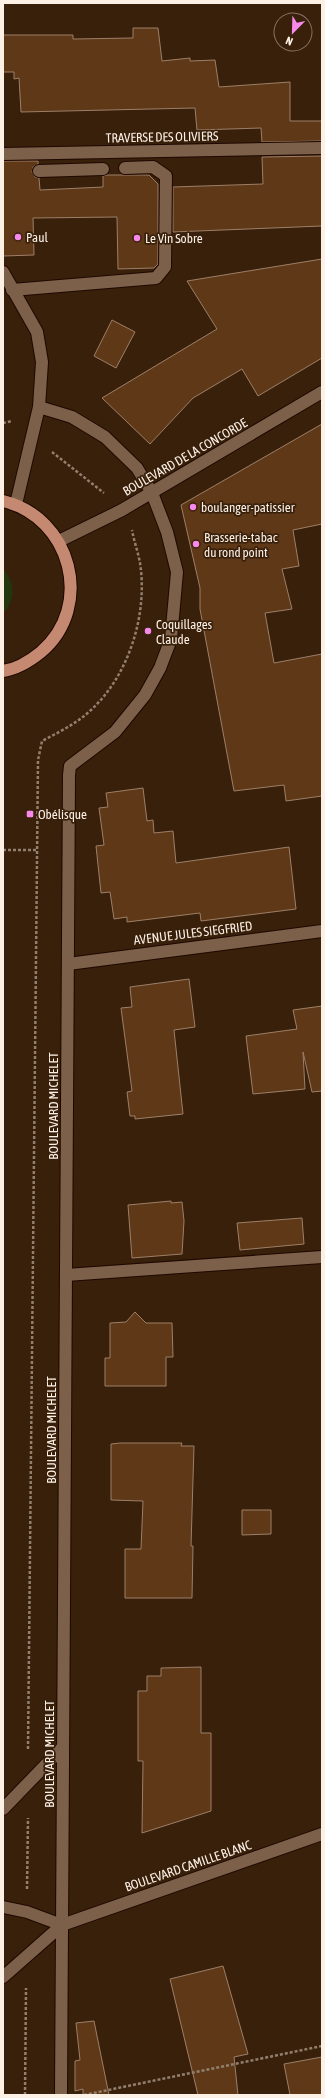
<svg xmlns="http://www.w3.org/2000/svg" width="325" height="2098" viewBox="0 0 325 2098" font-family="'Asap Condensed',sans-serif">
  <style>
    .green { fill: #23370f }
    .building { fill: #5f3917; stroke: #9d7f68 }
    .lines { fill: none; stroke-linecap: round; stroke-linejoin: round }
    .lane-casing { stroke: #1e0800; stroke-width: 14 }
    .street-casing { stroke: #1e0800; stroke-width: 14 }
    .secondary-casing { stroke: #1e0800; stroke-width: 14 }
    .primary-casing { stroke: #1e0800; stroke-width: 14 }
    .path { stroke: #927f6e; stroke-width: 2.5; stroke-dasharray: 3 2; stroke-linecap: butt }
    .lane { stroke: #7c6049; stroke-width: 12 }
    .street { stroke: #7c6049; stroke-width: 12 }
    .secondary { stroke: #7c6049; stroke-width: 12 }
    .primary { stroke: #c58871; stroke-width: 12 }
    .poi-dot { fill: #f888e9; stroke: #38200b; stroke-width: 1.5 }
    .labels { text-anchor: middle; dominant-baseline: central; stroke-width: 3.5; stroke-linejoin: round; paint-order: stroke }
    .street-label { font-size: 13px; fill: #fdf0e5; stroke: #38200b }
    .poi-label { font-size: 13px; fill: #fdf0e5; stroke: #38200b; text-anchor: start }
  </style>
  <rect width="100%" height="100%" fill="#38200b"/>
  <path class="green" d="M3 569C15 582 16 601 3 613Z"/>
  <g class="building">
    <path d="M133 28H158L162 61 190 58V61L215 60 219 87 290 82V121H322V141L262 142 261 128 197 130 195 108 21 112 19 78 14 79V72H3V35H73V39L133 38Z"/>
    <path d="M322 156V226L173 232V187L263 184 262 157Z"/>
    <path d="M3 161H38V164L33 167 32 172 35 177 39 178 40 190 103 187V176L107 175H149L158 184V264L154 268 118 269 117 217 33 218 34 255 3 256Z"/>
    <path d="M322 259V358L258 396 242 369 193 398 150 444 102 398 217 329 187 281Z"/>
    <path d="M112 320 135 332 116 368 94 356Z"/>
    <path d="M322 424V524L293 530 299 566 282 569 292 609 265 613 274 663 322 654V796L286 801 284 785 234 791 200 609V588L181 505Z"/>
    <path d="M143 788 147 821 153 820 154 833 173 831 176 863 289 847 296 909 201 921 200 913 127 922V917L114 919 110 892 101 893 96 846 104 845 99 808 108 807 106 793Z"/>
    <path d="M189 979 195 1027 174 1030 183 1114 135 1119V1116H130L127 1092 132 1091 121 1008 132 1007 130 987Z"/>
    <path d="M322 1006V1091L312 1092 303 1052 305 1089 253 1094 246 1036 297 1029 293 1010Z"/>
    <path d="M171 1201V1203L182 1202 184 1221 182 1254 132 1258 128 1205Z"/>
    <path d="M302 1218 304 1244 240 1250 237 1223Z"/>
    <path d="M135 1312 146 1323H172L173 1357H166V1386H105V1358H110V1323L126 1322Z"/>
    <path d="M120 1443H182L181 1446H194L191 1546H193L192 1598H125V1549H141L143 1501 111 1500V1444Z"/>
    <path d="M242 1510H271V1534L242 1535Z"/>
    <path d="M201 1667V1733H211V1811L142 1833 143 1761H138V1691H147V1676H161V1668Z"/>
    <path d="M223 1966 248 2054 234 2057 238 2095H198L170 1979Z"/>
    <path d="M94 2021 109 2095H83V2089L75 2091V2061L80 2060 76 2023Z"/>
    <path d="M322 2057V2095H290L284 2064Z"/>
  </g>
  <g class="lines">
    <defs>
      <g id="lane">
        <path d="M39 171 103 169"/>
        <path d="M3 272 37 332 42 362 39 407 16 504"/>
        <path d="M12 290 156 278 165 267 166 176 153 167 125 168"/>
        <path d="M66 1275 322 1257"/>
      </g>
      <g id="street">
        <path d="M3 154 322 148"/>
        <path d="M39 407 72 417 105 437 137 468 152 493 167 532 177 572 171 639 160 668 145 695 115 732 70 766 69 775 61 2095"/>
        <path d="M68 964 322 931"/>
        <path d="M3 1809 63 1747"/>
      </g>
      <g id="secondary">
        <path d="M59 541 122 510 322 392"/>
        <path d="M3 1907 27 1912 62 1925"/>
        <path d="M3 1977 62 1925 322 1834"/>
      </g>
      <path id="primary" d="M3 501C71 517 95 606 41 652 30 661 17 669 3 671"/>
    </defs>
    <use href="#lane" class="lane-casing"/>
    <use href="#street" class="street-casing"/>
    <use href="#secondary" class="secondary-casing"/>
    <use href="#primary" class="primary-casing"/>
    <g class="path">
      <path d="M3 423 12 421"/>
      <path d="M52 452 104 493"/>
      <path d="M3 850H37"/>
      <path d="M28 1749 38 760 42 741C59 732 76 724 91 710 129 675 148 614 140 563 138 552 134 541 132 530"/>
      <path d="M27 1889 28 1818"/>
      <path d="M25 2095 26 1988"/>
      <path d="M84 2095 322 2046"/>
    </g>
    <use href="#lane" class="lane"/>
    <use href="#street" class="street"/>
    <use href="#secondary" class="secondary"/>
    <use href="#primary" class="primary"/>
  </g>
  <g class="poi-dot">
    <circle cx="18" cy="237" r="4"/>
    <circle cx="137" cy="238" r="4"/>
    <circle cx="193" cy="507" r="4"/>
    <circle cx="196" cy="544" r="4"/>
    <circle cx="148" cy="631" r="4"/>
    <rect x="26" y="810" width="8" height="8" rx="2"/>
  </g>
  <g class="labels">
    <g class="street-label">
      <text transform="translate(162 137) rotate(-1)">TRAVERSE DES OLIVIERS</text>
      <text transform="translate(185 457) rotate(-30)">BOULEVARD DE LA CONCORDE</text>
      <text transform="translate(193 933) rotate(-7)">AVENUE JULES SIEGFRIED</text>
      <text transform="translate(53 1106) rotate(-90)">BOULEVARD MICHELET</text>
      <text transform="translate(51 1430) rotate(-90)">BOULEVARD MICHELET</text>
      <text transform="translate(49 1754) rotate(-90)">BOULEVARD MICHELET</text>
      <text transform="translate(188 1866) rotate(-19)">BOULEVARD CAMILLE BLANC</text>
    </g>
    <g class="poi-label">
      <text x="26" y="237">Paul</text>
      <text x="145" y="238">Le Vin Sobre</text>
      <text x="201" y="507">boulanger-patissier</text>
      <text x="204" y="537">Brasserie-tabac<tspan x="204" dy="15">du rond point</tspan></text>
      <text x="156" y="624">Coquillages<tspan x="156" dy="15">Claude</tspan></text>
      <text x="38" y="814">Obélisque</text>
    </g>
  </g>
  <rect width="325" height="2098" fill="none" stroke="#fdf0e5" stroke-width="8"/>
  <g transform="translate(293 32) rotate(203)"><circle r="19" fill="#38200b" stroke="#877362"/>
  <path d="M0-3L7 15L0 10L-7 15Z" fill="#f888e9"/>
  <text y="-6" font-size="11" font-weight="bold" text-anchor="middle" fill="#fdf0e5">N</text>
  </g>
</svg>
